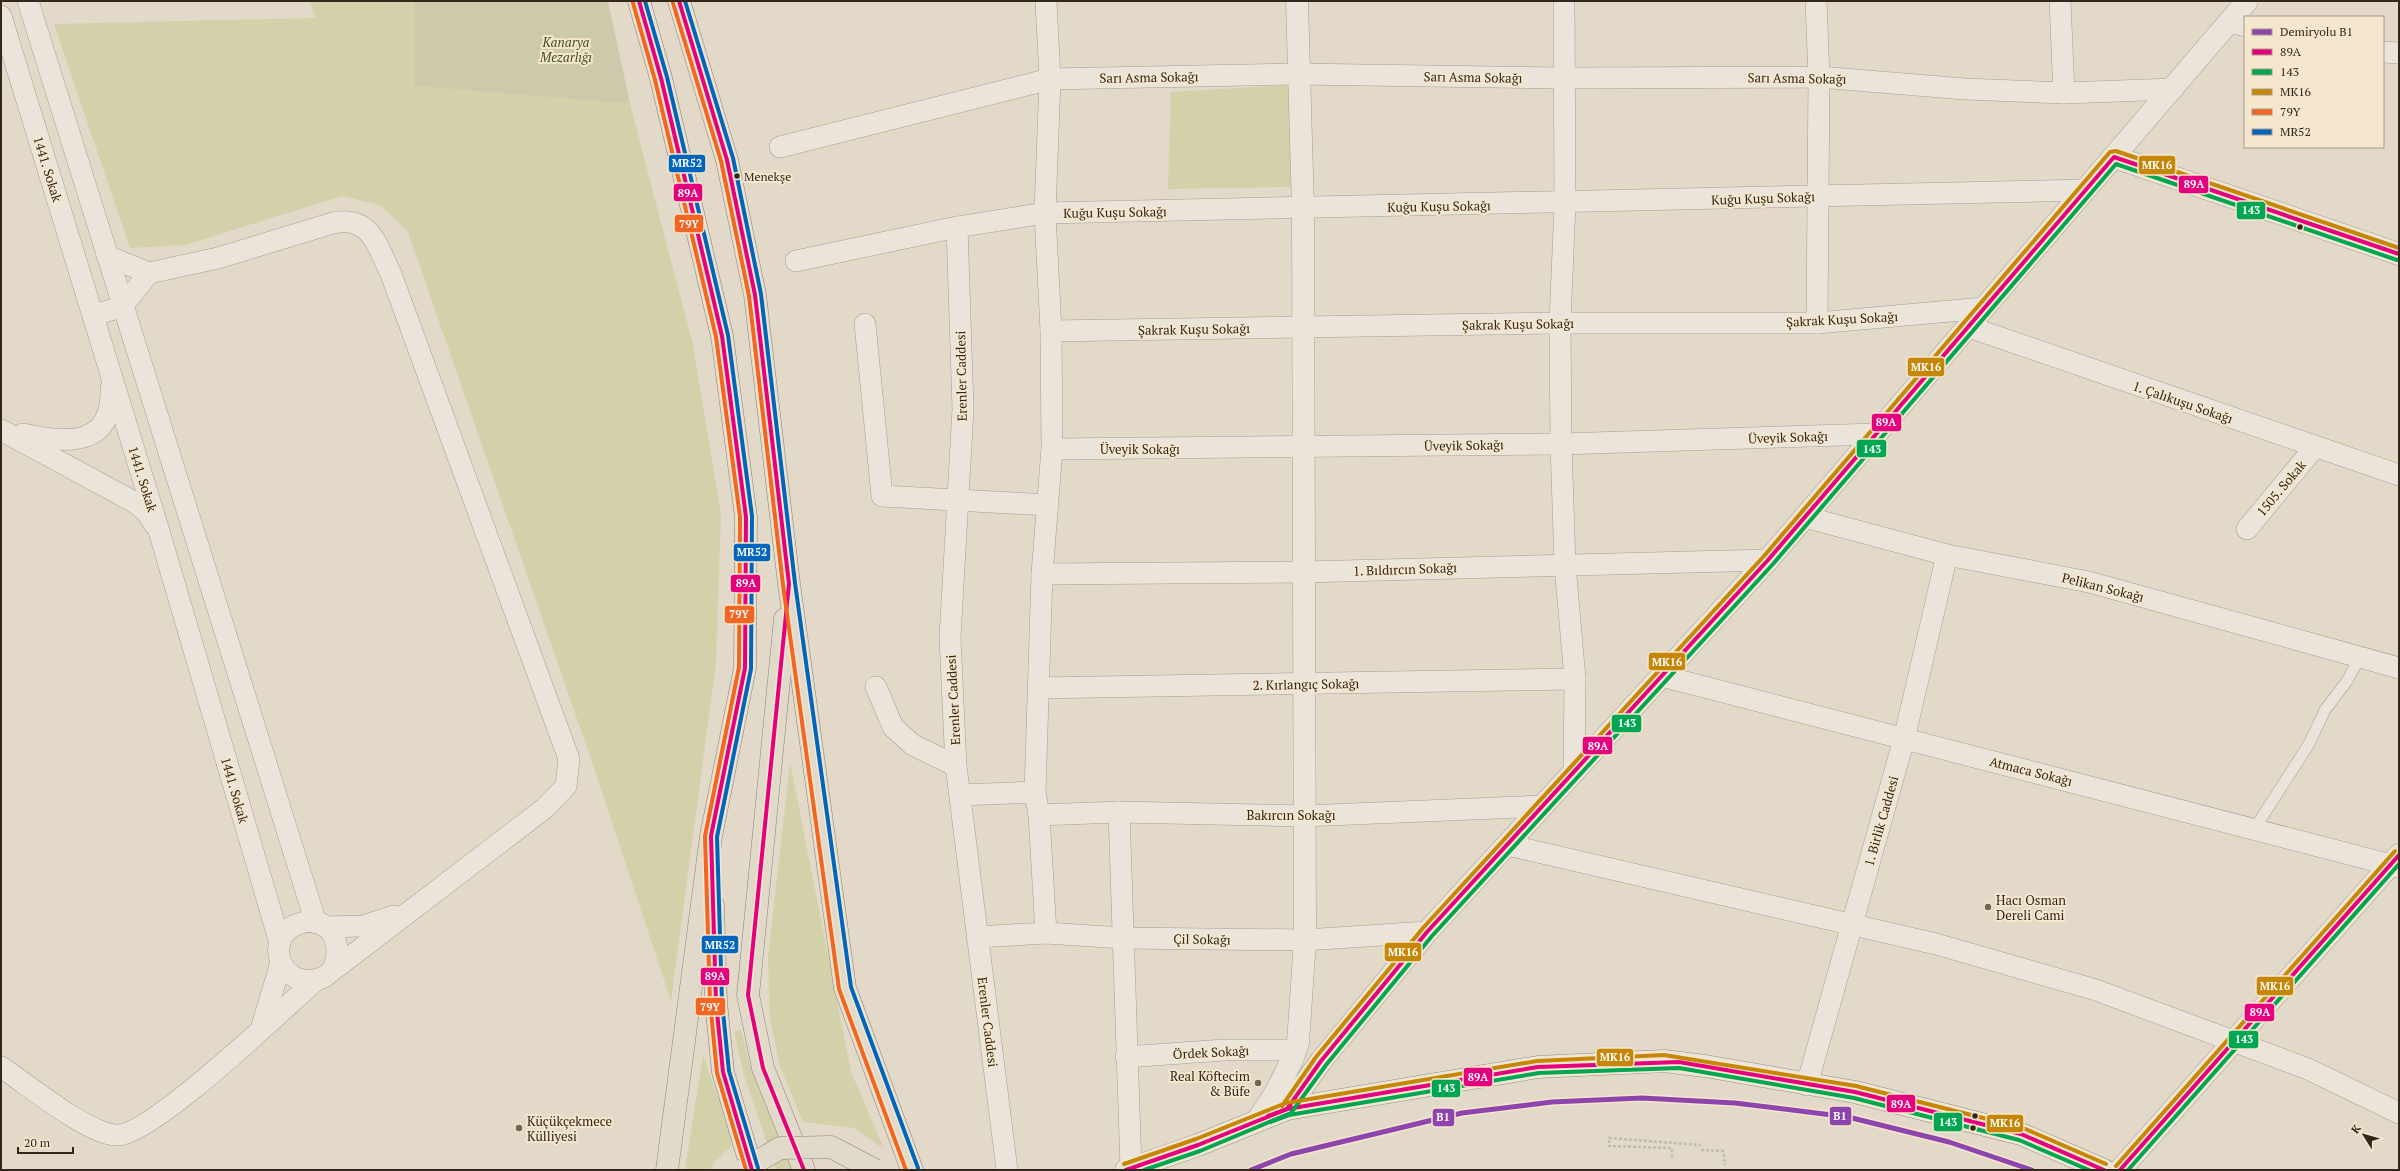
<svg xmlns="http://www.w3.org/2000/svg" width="2400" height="1171" viewBox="0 0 2400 1171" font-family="'PT Serif',serif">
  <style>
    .green { fill: #d2d1aa }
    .cemetery { fill: #cccaaa }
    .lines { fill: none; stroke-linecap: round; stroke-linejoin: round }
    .service-casing { stroke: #a69e92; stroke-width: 12 }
    .minor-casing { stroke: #a69e92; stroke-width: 22 }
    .tertiary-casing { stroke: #a69e92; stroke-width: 23 }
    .secondary-casing { stroke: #968d82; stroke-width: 23 }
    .primary-casing { stroke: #8c8378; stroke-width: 23 }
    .path { stroke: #c2bbb2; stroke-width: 2.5; stroke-dasharray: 3 2; stroke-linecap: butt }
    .service { stroke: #eae4da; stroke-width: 11 }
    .minor { stroke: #eae4da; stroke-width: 21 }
    .tertiary { stroke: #eae4da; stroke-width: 22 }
    .secondary { stroke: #eae4da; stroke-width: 22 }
    .primary { stroke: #e1dacb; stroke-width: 22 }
    .primary-bridge-casing { stroke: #8c8378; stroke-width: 23; stroke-linecap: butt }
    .primary-bridge { stroke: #e1dacb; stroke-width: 22 }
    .bus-1-casing { stroke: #f4e7cd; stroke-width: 7 }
    .bus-2-casing { stroke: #f4e7cd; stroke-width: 7 }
    .bus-3-casing { stroke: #f4e7cd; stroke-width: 7 }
    .bus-4-casing { stroke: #f4e7cd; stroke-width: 7 }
    .bus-5-casing { stroke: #f4e7cd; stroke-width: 7 }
    .bus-1 { stroke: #e5007d; stroke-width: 4 }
    .bus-2 { stroke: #00a651; stroke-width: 4 }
    .bus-3 { stroke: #c68607; stroke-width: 4 }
    .bus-4 { stroke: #f26522; stroke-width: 4 }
    .bus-5 { stroke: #0065bd; stroke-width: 4 }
    .rail-1-casing { stroke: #f4e7cd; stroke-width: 8 }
    .rail-1 { stroke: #8e44ad; stroke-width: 5 }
    .bus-dot { fill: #33261b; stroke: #f4e7cd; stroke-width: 1.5 }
    .poi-dot { fill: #706558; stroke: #f4e7cd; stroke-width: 1.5 }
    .labels { text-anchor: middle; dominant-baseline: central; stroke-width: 4; stroke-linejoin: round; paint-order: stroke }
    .bus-label { font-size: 12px; fill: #33261b; stroke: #f4e7cd; text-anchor: start }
    .park-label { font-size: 13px; font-style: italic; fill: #454f22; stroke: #f4e7cd }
    .street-label { font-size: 13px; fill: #33261b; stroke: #f4e7cd }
    .poi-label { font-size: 13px; fill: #33261b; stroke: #f4e7cd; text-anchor: start }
    .line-badge { stroke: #f4e7cd; stroke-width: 1.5 }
    .badge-label { font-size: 11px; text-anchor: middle; font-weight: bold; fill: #fff }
  </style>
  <rect width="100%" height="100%" fill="#e2d9c8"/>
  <g class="green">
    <path d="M309 1H414L415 86 630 104 693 345 721 515 716 663 671 1001 593 765 408 232 380 205 342 196 185 245 130 248 54 24 316 18Z"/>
    <path d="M1289 85 1293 187 1168 189 1171 92Z"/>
    <path d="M790 762 851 1072 884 1149 855 1128 803 1122 780 1066 770 1020 768 958Z"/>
    <path d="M741 1030 749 1062 795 1170H776L744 1075 734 1031Z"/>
    <path d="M703 1055 734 1144 716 1160 709 1170H685Z"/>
  </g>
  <path class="cemetery" d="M414 1H608L630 104 414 86Z"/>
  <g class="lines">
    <defs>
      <path id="service" d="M2255 828 2309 744 2325 710 2347 681 2360 657"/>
      <g id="minor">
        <path d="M28 1 316 923"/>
        <path d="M1046 1 1050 79 1045 213 1051 331 1052 449 1042 574 1035 792 1039 815 1046 933"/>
        <path d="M1564 1 1565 203 1560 323 1561 444 1565 565 1575 679 1574 773"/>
        <path d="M1816 1 1819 77 1817 323"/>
        <path d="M2060 1 2064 93"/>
        <path d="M1 16 159 531 280 943"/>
        <path d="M2229 21 2245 26"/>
        <path d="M2383 52 2399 53"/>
        <path d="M780 147 1050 79 1298 74 1564 78 1819 77 1965 89 2064 93 2173 89"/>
        <path d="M957 227 963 409 950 638 956 766 1007 1170"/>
        <path d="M107 256 149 273 218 258 333 223C371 215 377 246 391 274L569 759 566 786 545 808 324 977C281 995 261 937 298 924 329 912 346 945 332 970"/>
        <path d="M796 261 957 227 1045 213 2086 190"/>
        <path d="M93 315 122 307 149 273"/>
        <path d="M865 324 882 496 1048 505"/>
        <path d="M1969 327 2399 475"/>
        <path d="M1051 331 1560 323H1817L1984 308"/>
        <path d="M1 430 134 502 146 511 154 524"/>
        <path d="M23 434C67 444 113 447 111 388"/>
        <path d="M1052 449 1561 444 1876 434"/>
        <path d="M1805 517 1947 555 2089 582 2399 668"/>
        <path d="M2247 529 2314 448"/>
        <path d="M1042 574 1304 572 1768 560"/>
        <path d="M1662 676 2399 867"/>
        <path d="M876 687 893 727 913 745 956 766"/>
        <path d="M1038 688 1575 679"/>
        <path d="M960 795 1035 792"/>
        <path d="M1119 812 1131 1168"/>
        <path d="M1039 815 1119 812 1305 816 1543 806"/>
        <path d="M1508 845 1936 944 2096 990 2308 1069 2399 1113"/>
        <path d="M325 927 363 926 394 916"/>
        <path d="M977 937 1046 933 1123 938 1305 940 1427 932"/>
        <path d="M261 1029 281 963"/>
        <path d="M1126 1057 1224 1050H1296"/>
        <path d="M1 1067C28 1085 85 1132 115 1135 149 1139 284 1008 315 981"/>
        <path d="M1807 1085 1904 739 1947 555"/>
      </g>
      <g id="tertiary">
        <path d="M2114 157 2399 254"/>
        <path d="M1287 1109 1321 1061 1427 932 1768 560 2247 1"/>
        <path d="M1257 1121 1276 1092 1292 1060 1298 1043 1305 940 1303 209 1297 1"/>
        <path d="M2120 1170 2399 855"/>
      </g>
      <path id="secondary" d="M1126 1170 1198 1145 1287 1109 1538 1067 1664 1061 1705 1066 1855 1092 2021 1134 2104 1170"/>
      <g id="primary">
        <path d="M639 1 661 78 722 336 746 517 745 668 711 836 667 1170"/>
        <path d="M679 1 727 160 755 295 789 584 845 988 912 1170"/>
        <path d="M785 619 748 995 763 1068 804 1170"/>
        <path d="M713 905 716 1002 723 1072 752 1170"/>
      </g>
    </defs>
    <use href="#service" class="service-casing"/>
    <use href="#minor" class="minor-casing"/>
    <use href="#tertiary" class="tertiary-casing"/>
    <use href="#secondary" class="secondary-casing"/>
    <use href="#primary" class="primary-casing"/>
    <g class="path">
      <path d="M1701 1150 1723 1151 1725 1165"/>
      <path d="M1672 1157V1148L1609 1146V1138L1701 1145"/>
    </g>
    <use href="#service" class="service"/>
    <use href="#minor" class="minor"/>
    <use href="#tertiary" class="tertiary"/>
    <use href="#secondary" class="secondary"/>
    <use href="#primary" class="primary"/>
    <defs>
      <path id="primary-bridge" d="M743 1170 780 1148 831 1147 875 1170"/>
    </defs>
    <use href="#primary-bridge" class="primary-bridge-casing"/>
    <use href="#primary-bridge" class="primary-bridge"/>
    <defs>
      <g id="bus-1">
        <path d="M639 1 661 78 722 336 746 517 745 668 711 836 716 1002 723 1072 752 1170"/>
        <path d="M679 1 727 160 755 295 789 584 748 995 763 1068 804 1170"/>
        <path d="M1268 1116 1287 1109 1538 1067 1679 1062 1855 1092 2021 1134 2104 1170"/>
        <path d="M1126 1170 1198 1145 1287 1109 1321 1061 1427 932 1768 560 2114 157 2399 254"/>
        <path d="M2120 1170 2399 855"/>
      </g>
      <g id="bus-2">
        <path d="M1270 1122 1289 1115 1539 1073 1679 1068 1854 1098 2019 1140 2089 1170"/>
        <path d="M1144 1170 1200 1151 1291 1113 1326 1065 1432 936 1773 564 2116 164 2397 260"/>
        <path d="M2128 1170 2399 864"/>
      </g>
      <g id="bus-3">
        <path d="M1282 1106 1316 1057 1423 928 1764 556 2110 152 2116 151 2399 248"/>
        <path d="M1124 1164 1196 1139 1286 1103 1537 1061 1664 1055 1856 1086 2023 1128 2106 1164"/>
        <path d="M2116 1166 2395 851"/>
      </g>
      <g id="bus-4">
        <path d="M633 3 655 80 716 337 740 517 739 667 705 836 710 1002 717 1073 746 1170"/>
        <path d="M673 3 721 161 749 296 783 585 839 989 906 1170"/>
      </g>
      <g id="bus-5">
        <path d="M645 1 667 77 728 335 752 516 751 669 717 837 722 1002 729 1071 758 1168"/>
        <path d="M685 1 733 158 761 294 795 583 851 987 918 1168"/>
      </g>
    </defs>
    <use href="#bus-1" class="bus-1-casing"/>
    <use href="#bus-2" class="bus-2-casing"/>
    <use href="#bus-3" class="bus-3-casing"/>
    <use href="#bus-4" class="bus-4-casing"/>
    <use href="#bus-5" class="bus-5-casing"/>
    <use href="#bus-1" class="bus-1"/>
    <use href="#bus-2" class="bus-2"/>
    <use href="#bus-3" class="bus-3"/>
    <use href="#bus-4" class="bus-4"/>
    <use href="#bus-5" class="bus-5"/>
    <defs>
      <path id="rail-1" d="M1251 1170 1291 1154 1462 1113 1552 1102 1642 1098 1735 1103 1848 1117 1949 1142 2032 1170"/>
    </defs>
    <use href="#rail-1" class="rail-1-casing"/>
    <use href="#rail-1" class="rail-1"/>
  </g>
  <g class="bus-dot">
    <circle cx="737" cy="176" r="3.5"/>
    <circle cx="2300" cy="227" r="3.5"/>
    <circle cx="1975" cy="1116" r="3.5"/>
    <circle cx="1973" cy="1128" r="3.5"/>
  </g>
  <g class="poi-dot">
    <circle cx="1988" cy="907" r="4"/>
    <circle cx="1258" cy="1083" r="4"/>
    <circle cx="519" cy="1128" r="4"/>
  </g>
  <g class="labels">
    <g class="bus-label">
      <text x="744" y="176">Menekşe</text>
    </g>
    <g class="park-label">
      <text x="566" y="42">Kanarya<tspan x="566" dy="15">Mezarlığı</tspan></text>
    </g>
    <g class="street-label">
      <text transform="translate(1149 77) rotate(-1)">Sarı Asma Sokağı</text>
      <text transform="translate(1473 77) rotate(1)">Sarı Asma Sokağı</text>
      <text transform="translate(1797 78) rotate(1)">Sarı Asma Sokağı</text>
      <text transform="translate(48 169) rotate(73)">1441. Sokak</text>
      <text transform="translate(1763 198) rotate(-2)">Kuğu Kuşu Sokağı</text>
      <text transform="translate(1439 206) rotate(-1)">Kuğu Kuşu Sokağı</text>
      <text transform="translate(1115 212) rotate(-1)">Kuğu Kuşu Sokağı</text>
      <text transform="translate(1842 319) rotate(-3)">Şakrak Kuşu Sokağı</text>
      <text transform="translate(1518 324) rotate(-1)">Şakrak Kuşu Sokağı</text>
      <text transform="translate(1194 329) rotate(-1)">Şakrak Kuşu Sokağı</text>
      <text transform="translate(961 376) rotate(-91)">Erenler Caddesi</text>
      <text transform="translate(2183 402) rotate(19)">1. Çalıkuşu Sokağı</text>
      <text transform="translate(1788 437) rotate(-2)">Üveyik Sokağı</text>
      <text transform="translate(1464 445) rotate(-1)">Üveyik Sokağı</text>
      <text x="1140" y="449">Üveyik Sokağı</text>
      <text transform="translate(143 479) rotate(73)">1441. Sokak</text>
      <text transform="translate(2281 488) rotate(-50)">1505. Sokak</text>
      <text transform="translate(1405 569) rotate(-2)">1. Bıldırcın Sokağı</text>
      <text transform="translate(2103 587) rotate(14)">Pelikan Sokağı</text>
      <text transform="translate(1306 684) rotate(-1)">2. Kırlangıç Sokağı</text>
      <text transform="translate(953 700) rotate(-93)">Erenler Caddesi</text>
      <text transform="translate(2031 771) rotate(14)">Atmaca Sokağı</text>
      <text transform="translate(235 790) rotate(74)">1441. Sokak</text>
      <text x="1291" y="815">Bakırcın Sokağı</text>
      <text transform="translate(1881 821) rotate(-74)">1. Birlik Caddesi</text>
      <text transform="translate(1202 939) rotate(1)">Çil Sokağı</text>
      <text transform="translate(988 1022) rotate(83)">Erenler Caddesi</text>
      <text transform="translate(1211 1052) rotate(-3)">Ördek Sokağı</text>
    </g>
    <g class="poi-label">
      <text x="1996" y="900">Hacı Osman<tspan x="1996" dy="15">Dereli Cami</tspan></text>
      <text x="1250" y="1076" text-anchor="end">Real Köftecim<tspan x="1250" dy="15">&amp; Büfe</tspan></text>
      <text x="527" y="1121">Küçükçekmece<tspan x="527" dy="15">Külliyesi</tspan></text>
    </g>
  </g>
  <g class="line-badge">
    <rect x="668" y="154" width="38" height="19" rx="4" fill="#0065bd"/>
    <rect x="2138" y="155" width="38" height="20" rx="4" fill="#c68607"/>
    <rect x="2178" y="175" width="31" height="19" rx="4" fill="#e5007d"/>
    <rect x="673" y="183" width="30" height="19" rx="4" fill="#e5007d"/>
    <rect x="2236" y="201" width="30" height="19" rx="4" fill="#00a651"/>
    <rect x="674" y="214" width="30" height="19" rx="4" fill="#f26522"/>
    <rect x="1907" y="357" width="38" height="20" rx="4" fill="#c68607"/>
    <rect x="1871" y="413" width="31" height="19" rx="4" fill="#e5007d"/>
    <rect x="1856" y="439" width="31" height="19" rx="4" fill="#00a651"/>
    <rect x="733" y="543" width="38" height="19" rx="4" fill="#0065bd"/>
    <rect x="730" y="574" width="31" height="19" rx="4" fill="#e5007d"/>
    <rect x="724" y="605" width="31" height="19" rx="4" fill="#f26522"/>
    <rect x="1648" y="652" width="38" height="19" rx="4" fill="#c68607"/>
    <rect x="1611" y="714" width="31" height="19" rx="4" fill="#00a651"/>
    <rect x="1582" y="736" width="31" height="19" rx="4" fill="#e5007d"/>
    <rect x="701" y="935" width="38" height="19" rx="4" fill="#0065bd"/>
    <rect x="1384" y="942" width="38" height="20" rx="4" fill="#c68607"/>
    <rect x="700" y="967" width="30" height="19" rx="4" fill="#e5007d"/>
    <rect x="2256" y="976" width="38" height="20" rx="4" fill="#c68607"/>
    <rect x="695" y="997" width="31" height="19" rx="4" fill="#f26522"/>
    <rect x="2244" y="1003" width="31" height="19" rx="4" fill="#e5007d"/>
    <rect x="2228" y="1030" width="31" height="19" rx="4" fill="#00a651"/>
    <rect x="1596" y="1048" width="38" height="19" rx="4" fill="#c68607"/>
    <rect x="1463" y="1067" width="30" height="20" rx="4" fill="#e5007d"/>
    <rect x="1431" y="1079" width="30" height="19" rx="4" fill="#00a651"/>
    <rect x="1886" y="1094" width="30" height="19" rx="4" fill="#e5007d"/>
    <rect x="1829" y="1106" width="23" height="20" rx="4" fill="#8e44ad"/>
    <rect x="1432" y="1108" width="23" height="19" rx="4" fill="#8e44ad"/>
    <rect x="1933" y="1112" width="30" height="20" rx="4" fill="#00a651"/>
    <rect x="1986" y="1114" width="38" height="19" rx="4" fill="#c68607"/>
  </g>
  <g class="badge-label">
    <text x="687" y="167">MR52</text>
    <text x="2157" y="169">MK16</text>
    <text x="2194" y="188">89A</text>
    <text x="688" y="197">89A</text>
    <text x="2251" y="214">143</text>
    <text x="689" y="228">79Y</text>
    <text x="1926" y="371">MK16</text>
    <text x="1886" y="426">89A</text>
    <text x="1872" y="453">143</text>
    <text x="752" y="556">MR52</text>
    <text x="746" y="587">89A</text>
    <text x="739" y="618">79Y</text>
    <text x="1667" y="666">MK16</text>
    <text x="1627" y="727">143</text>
    <text x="1598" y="750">89A</text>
    <text x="720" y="949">MR52</text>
    <text x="1403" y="956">MK16</text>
    <text x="715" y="980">89A</text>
    <text x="2275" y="990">MK16</text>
    <text x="710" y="1011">79Y</text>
    <text x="2260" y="1016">89A</text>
    <text x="2244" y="1043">143</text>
    <text x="1615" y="1061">MK16</text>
    <text x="1478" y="1081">89A</text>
    <text x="1446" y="1092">143</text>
    <text x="1901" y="1108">89A</text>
    <text x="1840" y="1120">B1</text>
    <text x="1443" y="1121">B1</text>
    <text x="1948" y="1126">143</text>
    <text x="2005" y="1127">MK16</text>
  </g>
  <rect width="2400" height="1171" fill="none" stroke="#33261b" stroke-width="4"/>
  <rect x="2244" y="16" width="140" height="132" fill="#f4e7cd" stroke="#a79a86"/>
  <rect x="2252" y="29" width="20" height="6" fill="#8e44ad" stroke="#a79a86"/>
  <text x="2280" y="36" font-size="12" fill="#33261b">Demiryolu B1</text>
  <rect x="2252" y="49" width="20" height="6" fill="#e5007d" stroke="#a79a86"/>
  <text x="2280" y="56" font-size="12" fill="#33261b">89A</text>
  <rect x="2252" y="69" width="20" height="6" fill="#00a651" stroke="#a79a86"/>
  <text x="2280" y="76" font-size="12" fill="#33261b">143</text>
  <rect x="2252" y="89" width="20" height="6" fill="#c68607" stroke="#a79a86"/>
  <text x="2280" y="96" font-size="12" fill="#33261b">MK16</text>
  <rect x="2252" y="109" width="20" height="6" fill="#f26522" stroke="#a79a86"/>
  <text x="2280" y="116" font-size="12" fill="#33261b">79Y</text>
  <rect x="2252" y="129" width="20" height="6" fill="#0065bd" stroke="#a79a86"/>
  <text x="2280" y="136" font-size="12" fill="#33261b">MR52</text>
  <g transform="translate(2364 1135) rotate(307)" stroke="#f4e7cd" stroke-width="3" paint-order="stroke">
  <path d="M0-3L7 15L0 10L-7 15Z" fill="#33261b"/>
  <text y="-6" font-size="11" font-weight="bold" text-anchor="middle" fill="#33261b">K</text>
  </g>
  <path d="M18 1147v6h55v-6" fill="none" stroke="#33261b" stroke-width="2"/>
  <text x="24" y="1147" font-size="12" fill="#33261b" stroke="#f4e7cd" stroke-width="3" paint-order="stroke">20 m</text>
</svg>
